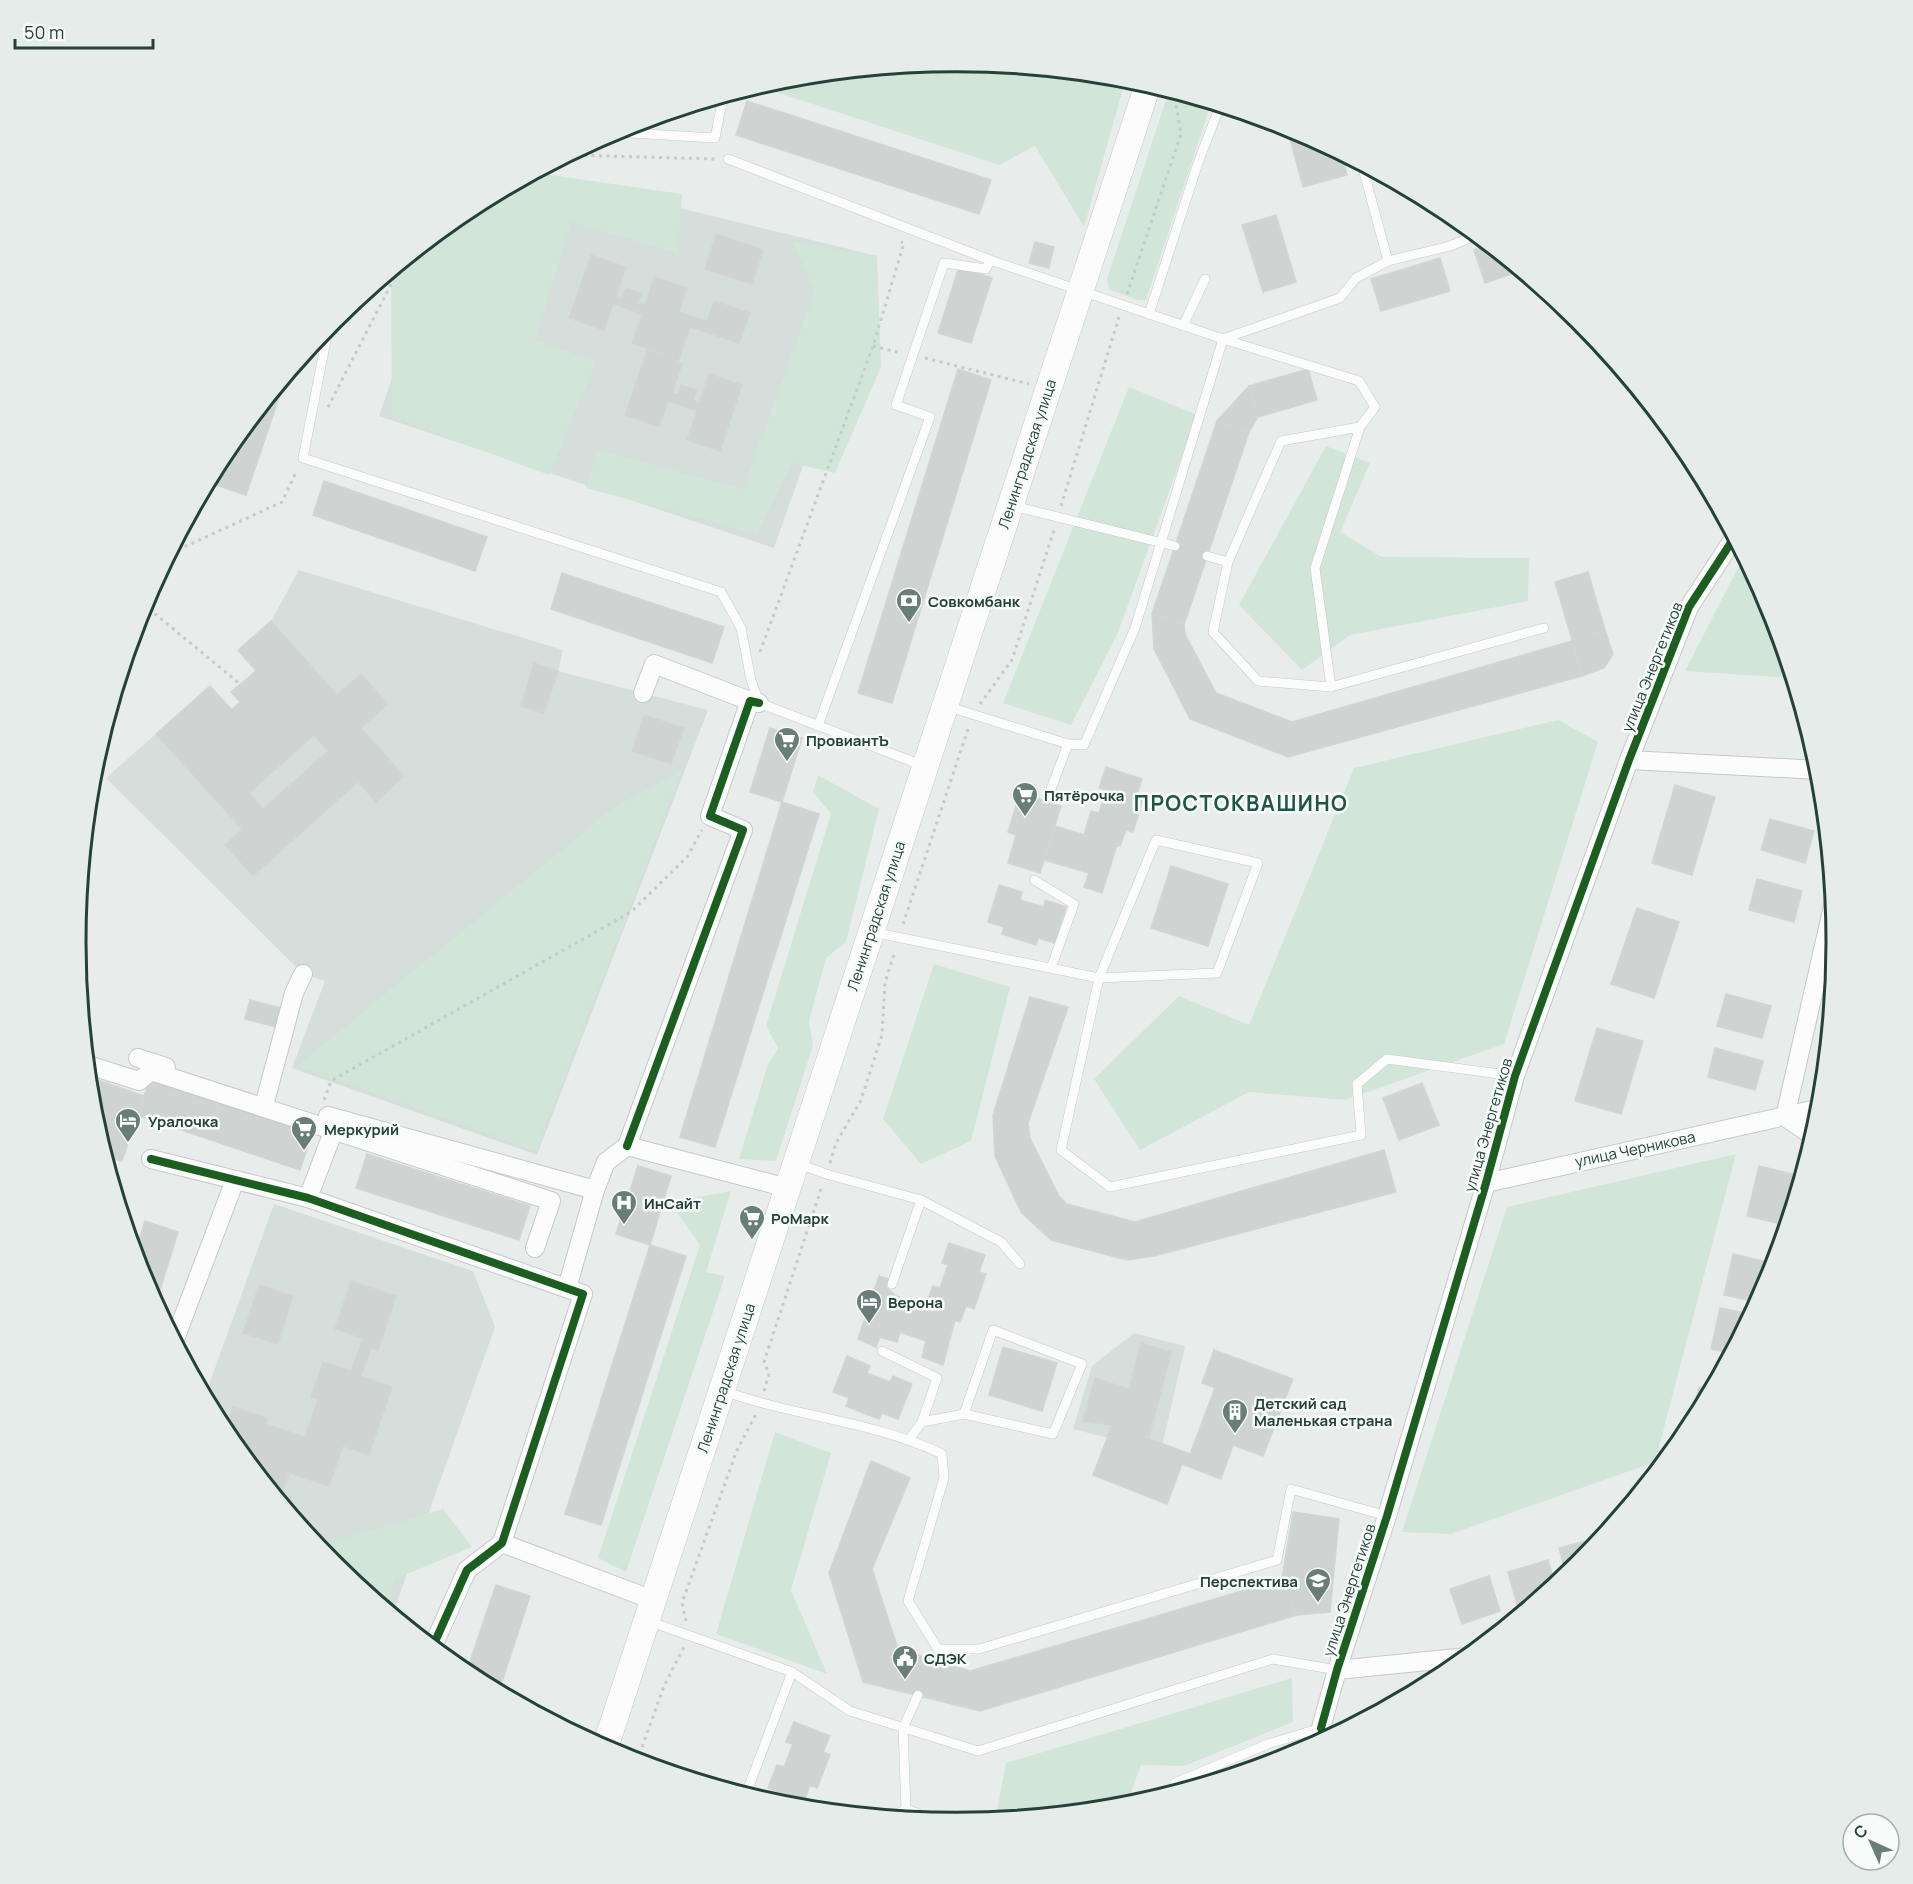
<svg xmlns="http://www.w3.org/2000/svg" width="1913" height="1884" viewBox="0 0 1913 1884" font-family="Manrope,sans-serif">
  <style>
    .built { fill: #d6dedb }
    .green { fill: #d1e6d8 }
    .building { fill: #cfd4d2; stroke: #d1d6d4; stroke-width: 1.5; fill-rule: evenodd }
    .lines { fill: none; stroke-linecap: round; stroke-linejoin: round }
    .service-casing { stroke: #c5cac8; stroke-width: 10 }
    .minor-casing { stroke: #c5cac8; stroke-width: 20 }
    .secondary-casing { stroke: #c3cbc8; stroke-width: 27 }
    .path { stroke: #c3ccca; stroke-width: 3; stroke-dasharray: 3 4.5; stroke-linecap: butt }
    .service { stroke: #fcfcfc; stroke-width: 9 }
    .minor { stroke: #fcfcfc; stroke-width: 18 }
    .secondary { stroke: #fcfcfc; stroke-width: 26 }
    .cycleway-casing { stroke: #f7fbf9; stroke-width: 11 }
    .cycleway { stroke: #1b5e20; stroke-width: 8 }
    .labels { text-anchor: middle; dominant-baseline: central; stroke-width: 5; stroke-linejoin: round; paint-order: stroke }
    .street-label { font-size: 15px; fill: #24423a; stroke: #f7fbf9 }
    .poi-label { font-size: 15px; font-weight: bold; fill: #24423a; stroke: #f7fbf9; text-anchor: start }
    .district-label { font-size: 21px; font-weight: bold; letter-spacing: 1.5px; fill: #1f5548; stroke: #f7fbf9 }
    .rim { fill: none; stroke: #24423a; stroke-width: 3 }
  </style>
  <rect width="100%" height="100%" fill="#e8edeb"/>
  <g class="built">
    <path d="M536 173 877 256 774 548 379 416 444 229Z"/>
    <path d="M299 570 563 650 558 671 708 710 537 1155 292 1068 325 981 303 974 106 778 210 686 231 709 240 702 231 692 256 670 238 650 271 621Z"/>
    <path d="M274 1204 473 1271 495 1327 393 1613 334 1564 224 1431 205 1396Z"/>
    <path d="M1134 1333 1185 1346 1161 1451 1073 1429 1092 1366Z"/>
  </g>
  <g class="green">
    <path d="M886 68 1126 78 1084 227 1035 146 999 165 770 90 768 84 785 78Z"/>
    <path d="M1169 91 1211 104 1146 300H1137L1109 289 1107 279Z"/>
    <path d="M537 173 682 194 678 253 571 222 535 340 596 362 549 475 392 417 391 272 468 210Z"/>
    <path d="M792 241 877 256 881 367 835 473 792 463 757 534 586 488 597 450 743 489 815 291Z"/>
    <path d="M1129 387 1197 415 1117 635 1071 725 1003 703Z"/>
    <path d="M1326 446 1370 463 1340 532 1382 557 1529 558 1528 601 1350 635 1302 670 1239 605Z"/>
    <path d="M1744 556 1770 605 1792 678 1685 671Z"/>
    <path d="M1558 720 1598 742 1504 1044 1345 1100 1249 1092 1140 1150 1094 1079 1179 996 1249 1025 1354 768Z"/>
    <path d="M682 771 536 1151 297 1066 616 806Z"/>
    <path d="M818 775 879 809 846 942 826 958 809 1021 813 1045 776 1161 739 1159 767 1067 778 1048 766 1026 831 814 813 792Z"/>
    <path d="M934 964 1010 987 971 1141 921 1164 883 1119Z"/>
    <path d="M1736 1154 1655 1462 1451 1534 1402 1532 1507 1207Z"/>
    <path d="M731 1191 706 1272 725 1276 626 1572 598 1558 700 1245 670 1202Z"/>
    <path d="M775 1432 831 1453 791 1590 827 1674 716 1634Z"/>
    <path d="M443 1509 472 1547 395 1579 386 1608 334 1564 319 1546Z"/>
    <path d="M1292 1678 1293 1722 1184 1766 1141 1765 1126 1806 1001 1818 996 1816 1006 1763Z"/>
  </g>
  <g class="building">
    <path d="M747 101 991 180 979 214 736 135Z"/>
    <path d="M1287 127 1342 154 1347 175 1303 187Z"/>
    <path d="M1276 215 1296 282 1263 292 1242 225Z"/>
    <path d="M716 234 763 250 752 284 705 269Z"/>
    <path d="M1035 242 1054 247 1049 268 1029 263Z"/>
    <path d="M1488 245 1520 271 1485 283 1474 250Z"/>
    <path d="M591 255 626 267 616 296 622 298 626 288 642 294 638 303 645 305 654 277 687 288 664 354 632 343 642 314 613 304 604 330 569 318Z"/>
    <path d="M1440 258 1450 291 1381 311 1371 279Z"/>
    <path d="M959 267 992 278 971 343 938 333Z"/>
    <path d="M714 301 750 313 739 343 690 327 678 362 663 357 679 312 707 321Z"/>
    <path d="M648 348 682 364 672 393 678 395 681 385 697 390 693 400 700 402 709 374 742 385 720 451 687 440 697 411 668 401 659 427 625 415Z"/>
    <path d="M958 369 991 380 892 703 858 693Z"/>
    <path d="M1308 369 1317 400 1258 417 1249 386Z"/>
    <path d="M285 380 246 495 213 484 225 453Z"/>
    <path d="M1249 386 1258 417 1249 432 1217 421Z"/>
    <path d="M1217 421 1249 432 1184 625 1152 614Z"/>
    <path d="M324 481 487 537 475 571 313 515Z"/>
    <path d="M1588 572 1605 630 1572 640 1555 582Z"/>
    <path d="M562 573 724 627 712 663 551 609Z"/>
    <path d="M1152 614 1184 625 1185 634 1154 649Z"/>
    <path d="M271 621 337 695 361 674 388 704 361 728 404 776 376 802 358 782 253 876 225 845 242 829 156 734 210 686 232 710 240 702 231 692 256 671 238 650ZM314 735 328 751 263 809 249 793Z"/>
    <path d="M1605 630 1613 654 1604 668 1582 676 1572 640Z"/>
    <path d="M1185 634 1216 693 1292 722 1572 641 1582 676 1288 757 1190 719 1154 649Z"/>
    <path d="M534 663 558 671 544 713 521 706Z"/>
    <path d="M644 715 684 728 671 764 632 751Z"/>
    <path d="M770 728 802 738 782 802 750 792Z"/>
    <path d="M1106 767 1142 779 1137 795 1144 797 1133 832 1126 830 1120 846 1084 835 1091 811 1099 813 1106 790 1099 788Z"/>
    <path d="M1675 785 1715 797 1692 875 1652 863Z"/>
    <path d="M1020 793 1061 806 1040 873 1008 863 1016 835 1008 832Z"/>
    <path d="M782 802 819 814 715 1147 680 1137Z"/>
    <path d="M1770 819 1814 831 1805 863 1761 850Z"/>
    <path d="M1055 826 1117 845 1102 893 1084 887 1089 873 1044 860Z"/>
    <path d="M1171 866 1228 884 1208 946 1151 928Z"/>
    <path d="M1757 879 1802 891 1794 922 1749 910Z"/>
    <path d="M999 885 1022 892 1020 900 1044 907 1045 900 1066 907 1055 943 1038 938 1036 945 1002 934 1004 927 988 922Z"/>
    <path d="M1637 908 1679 922 1654 998 1611 984Z"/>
    <path d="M1726 994 1771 1006 1762 1038 1717 1026Z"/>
    <path d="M1030 997 1068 1007 1028 1123 1030 1138 1059 1196 1067 1204 1135 1222 1384 1150 1396 1192 1154 1256 1127 1260 1051 1240 1021 1212 995 1156 993 1115Z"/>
    <path d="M250 1000 281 1008 276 1027 245 1019Z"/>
    <path d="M1597 1028 1643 1041 1621 1114 1575 1101Z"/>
    <path d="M1715 1048 1763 1061 1755 1090 1708 1077Z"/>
    <path d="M89 1077 144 1096 122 1161 106 1156 93 1113Z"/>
    <path d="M150 1079 312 1134 300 1170 137 1115Z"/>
    <path d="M1422 1083 1439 1125 1399 1140 1383 1098Z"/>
    <path d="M367 1154 530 1206 519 1240 356 1188Z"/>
    <path d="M638 1166 671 1176 650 1245 616 1234Z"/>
    <path d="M1759 1166 1801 1176 1786 1225 1747 1216Z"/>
    <path d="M145 1221 178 1232 156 1303 143 1279 135 1253Z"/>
    <path d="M949 1243 985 1255 979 1272 986 1274 974 1309 966 1306 960 1322 924 1309 933 1286 940 1288 948 1265 942 1263Z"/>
    <path d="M650 1245 686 1256 601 1525 565 1514Z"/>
    <path d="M1733 1254 1767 1262 1758 1302 1724 1295Z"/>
    <path d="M879 1276 888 1279 886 1287 896 1296 910 1301 897 1342 880 1337 876 1347 858 1339Z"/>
    <path d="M351 1281 396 1296 378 1351 371 1348 361 1376 392 1387 369 1455 343 1446 329 1486 289 1473 280 1499 225 1431 233 1407 267 1418 266 1424 305 1437 318 1399 311 1397 323 1362 351 1371 363 1338 335 1329Z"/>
    <path d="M259 1285 293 1296 278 1344 243 1333Z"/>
    <path d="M909 1304 955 1320 943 1365 922 1357 926 1341 900 1332Z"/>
    <path d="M1720 1308 1751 1314 1730 1353 1711 1349Z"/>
    <path d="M1141 1343 1171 1352 1149 1438 1112 1425 1083 1421 1095 1378 1129 1389Z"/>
    <path d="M1003 1347 1057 1363 1042 1411 989 1395Z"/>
    <path d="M1214 1350 1293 1379 1263 1456 1233 1445 1221 1479 1182 1464 1167 1504 1093 1475 1112 1425 1190 1454 1215 1388 1202 1383Z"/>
    <path d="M847 1356 870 1366 867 1373 890 1382 893 1376 912 1384 898 1419 882 1413 879 1419 846 1406 849 1398 833 1392Z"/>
    <path d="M1699 1387 1711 1390 1690 1429Z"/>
    <path d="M871 1461 910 1478 872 1569 898 1649 970 1671 1282 1579 1297 1615 980 1711 863 1682 829 1573Z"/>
    <path d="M1293 1512 1339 1519 1330 1612 1297 1615 1282 1579Z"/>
    <path d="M1603 1536 1579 1565 1566 1575 1559 1548Z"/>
    <path d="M1548 1560 1555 1585 1529 1605 1518 1608 1508 1572Z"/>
    <path d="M1489 1576 1500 1611 1462 1624 1450 1589Z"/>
    <path d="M496 1585 530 1596 499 1691 466 1673Z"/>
    <path d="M794 1722 830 1736 823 1752 830 1755 817 1788 810 1785 804 1801 768 1788 777 1765 784 1767 793 1744 786 1742Z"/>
  </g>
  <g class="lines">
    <defs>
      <g id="service">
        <path d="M613 132 715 138 723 97"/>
        <path d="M728 159 990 260 1223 339 1359 381 1375 407 1360 427 1315 568 1331 687"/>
        <path d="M1362 165 1388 261"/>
        <path d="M1149 314 1198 163 1220 106"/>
        <path d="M329 325 303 458 721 592 741 628 751 680 759 703 924 766"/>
        <path d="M1183 326 1205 279"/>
        <path d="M1360 427 1281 441 1228 562 1213 632 1258 681 1331 687 1544 628"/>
        <path d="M1013 506 1175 546"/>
        <path d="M1207 556 1228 562"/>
        <path d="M946 706 1068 744 1048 797"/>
        <path d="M818 726 930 417 896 405 944 263 986 269 990 260"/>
        <path d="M1068 744 1084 745 1135 628 1223 339 1340 298 1356 278 1388 261 1450 246 1477 235"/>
        <path d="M1034 880 1074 904 1051 968"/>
        <path d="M872 932 1099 978 1217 973 1258 863 1156 840 1099 978 1061 1150 1110 1187 1361 1135 1357 1084 1387 1059 1515 1076"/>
        <path d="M799 1164 826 1174 921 1200 892 1284"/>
        <path d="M921 1200 1001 1242 1020 1264"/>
        <path d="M882 1351 937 1378 922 1422 910 1438"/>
        <path d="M724 1391C795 1417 874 1421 942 1454L944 1478 908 1601 938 1649H979L1277 1560 1291 1489 1387 1516"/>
        <path d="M922 1422 964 1414 1053 1434 1082 1364 993 1330 964 1414"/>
        <path d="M648 1621 792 1672 850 1711 978 1751 1273 1659 1337 1670"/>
        <path d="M918 1695 903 1728 906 1809 936 1821"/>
        <path d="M1178 1791 1175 1783 1268 1744 1321 1728"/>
        <path d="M746 1794 792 1672"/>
        <path d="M894 1816 906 1809"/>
      </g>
      <g id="minor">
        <path d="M643 693 654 664 750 701"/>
        <path d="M1629 760 1820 770"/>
        <path d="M138 1058 166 1067"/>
        <path d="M88 1065 139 1081 151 1071 551 1201 535 1248"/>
        <path d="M266 1098 294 993 303 974"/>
        <path d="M328 1116 595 1190"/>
        <path d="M1813 1136 1785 1117 1833 906"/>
        <path d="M627 1146 743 830 710 816 750 701 759 703"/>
        <path d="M151 1159 308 1198 583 1294 502 1543 467 1570 433 1646"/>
        <path d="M1486 1183 1821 1108"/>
        <path d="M308 1198 338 1119"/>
        <path d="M567 1288 595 1190 606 1162 627 1146 788 1188"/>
        <path d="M175 1339 235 1180"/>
        <path d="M502 1543 653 1600"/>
        <path d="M1337 1670 1467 1657"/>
        <path d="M1324 1739 1321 1728 1337 1670 1387 1516 1486 1183 1515 1076 1629 760 1689 607 1734 538"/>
      </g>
      <path id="secondary" d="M605 1748 1148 84"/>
    </defs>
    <use href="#service" class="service-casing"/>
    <use href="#minor" class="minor-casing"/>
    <use href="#secondary" class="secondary-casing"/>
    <g class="path">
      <path d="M569 155 715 159"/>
      <path d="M1127 294 1181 134 1174 92"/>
      <path d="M873 346 901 353"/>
      <path d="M925 358 1029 384"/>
      <path d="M328 407 401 265"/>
      <path d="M1061 506 1119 317"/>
      <path d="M171 553 282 502 297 470"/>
      <path d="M143 604 240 684"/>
      <path d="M760 652 873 346 904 243 901 242"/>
      <path d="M980 704 1012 660 1054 530"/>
      <path d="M903 924 969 726"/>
      <path d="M324 1100 331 1081 631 912 687 857 702 830"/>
      <path d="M830 1163 836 1143 861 1100 882 1035 885 983 895 951"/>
      <path d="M764 1391 769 1374 764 1362 822 1186"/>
      <path d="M686 1621 682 1603 737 1450 756 1414"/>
      <path d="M637 1761 664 1686 684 1647"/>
    </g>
    <use href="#service" class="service"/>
    <use href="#minor" class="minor"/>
    <use href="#secondary" class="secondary"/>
    <defs>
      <g id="cycleway">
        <path d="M627 1146 743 830 710 816 750 701 759 703"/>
        <path d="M151 1159 308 1198 583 1294 502 1543 467 1570 433 1646"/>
        <path d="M1324 1739 1321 1728 1337 1670 1387 1516 1486 1183 1515 1076 1629 760 1689 607 1734 538"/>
      </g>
    </defs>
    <use href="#cycleway" class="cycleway-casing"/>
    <use href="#cycleway" class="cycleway"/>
  </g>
  <defs>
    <symbol id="bank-pin" viewBox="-11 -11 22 30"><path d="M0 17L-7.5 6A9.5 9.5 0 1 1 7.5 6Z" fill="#697e78" stroke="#f7fbf9"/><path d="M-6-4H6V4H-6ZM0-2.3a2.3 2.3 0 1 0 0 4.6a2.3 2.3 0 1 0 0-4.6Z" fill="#fff"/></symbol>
    <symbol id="supermarket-pin" viewBox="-11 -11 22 30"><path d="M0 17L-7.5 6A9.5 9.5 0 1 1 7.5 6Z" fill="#697e78" stroke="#f7fbf9"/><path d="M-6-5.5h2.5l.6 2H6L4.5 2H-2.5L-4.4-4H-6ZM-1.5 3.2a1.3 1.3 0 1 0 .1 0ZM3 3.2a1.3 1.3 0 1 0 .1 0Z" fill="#fff"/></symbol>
    <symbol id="hotel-pin" viewBox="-11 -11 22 30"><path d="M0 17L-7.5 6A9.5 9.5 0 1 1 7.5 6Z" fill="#697e78" stroke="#f7fbf9"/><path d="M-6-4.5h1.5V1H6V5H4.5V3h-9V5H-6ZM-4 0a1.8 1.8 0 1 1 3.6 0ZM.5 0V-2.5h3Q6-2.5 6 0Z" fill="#fff"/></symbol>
    <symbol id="hospital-pin" viewBox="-11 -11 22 30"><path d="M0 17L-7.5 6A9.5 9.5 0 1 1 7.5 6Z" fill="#697e78" stroke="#f7fbf9"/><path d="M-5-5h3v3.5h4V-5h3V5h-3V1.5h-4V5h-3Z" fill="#fff"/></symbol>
    <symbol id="building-pin" viewBox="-11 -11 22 30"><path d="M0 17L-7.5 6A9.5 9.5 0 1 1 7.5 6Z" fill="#697e78" stroke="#f7fbf9"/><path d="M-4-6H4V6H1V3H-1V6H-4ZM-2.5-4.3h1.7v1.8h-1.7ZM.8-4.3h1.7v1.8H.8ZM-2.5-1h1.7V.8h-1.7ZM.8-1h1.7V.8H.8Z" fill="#fff"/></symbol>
    <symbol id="school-pin" viewBox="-11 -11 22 30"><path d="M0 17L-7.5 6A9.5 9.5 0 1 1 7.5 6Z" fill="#697e78" stroke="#f7fbf9"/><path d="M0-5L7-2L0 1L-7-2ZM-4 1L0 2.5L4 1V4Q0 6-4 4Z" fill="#fff"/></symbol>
    <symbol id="civic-pin" viewBox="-11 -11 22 30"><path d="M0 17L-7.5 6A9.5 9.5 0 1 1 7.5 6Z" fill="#697e78" stroke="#f7fbf9"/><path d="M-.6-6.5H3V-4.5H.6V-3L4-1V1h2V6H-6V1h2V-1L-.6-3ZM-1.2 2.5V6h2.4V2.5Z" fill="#fff"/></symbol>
  </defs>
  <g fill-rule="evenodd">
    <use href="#bank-pin" x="894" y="586" width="30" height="40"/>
    <use href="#supermarket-pin" x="772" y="725" width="30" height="40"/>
    <use href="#supermarket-pin" x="1010" y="780" width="30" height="40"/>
    <use href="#hotel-pin" x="113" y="1106" width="30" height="40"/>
    <use href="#supermarket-pin" x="289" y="1114" width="30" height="40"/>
    <use href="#hospital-pin" x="609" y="1188" width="30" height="40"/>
    <use href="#supermarket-pin" x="737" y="1203" width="30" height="40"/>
    <use href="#hotel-pin" x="854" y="1287" width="30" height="40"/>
    <use href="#building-pin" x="1220" y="1397" width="30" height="40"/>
    <use href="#school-pin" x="1303" y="1566" width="30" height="40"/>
    <use href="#civic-pin" x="890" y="1643" width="30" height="40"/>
  </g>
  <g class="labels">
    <g class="street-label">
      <text transform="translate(1027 454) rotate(-72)">Ленинградская улица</text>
      <text transform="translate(1652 667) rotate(-68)">улица Энергетиков</text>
      <text transform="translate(876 916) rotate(-72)">Ленинградская улица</text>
      <text transform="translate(1488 1125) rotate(-74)">улица Энергетиков</text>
      <text transform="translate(1635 1149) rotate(-12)">улица Черникова</text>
      <text transform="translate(726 1378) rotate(-72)">Ленинградская улица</text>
      <text transform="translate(1349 1590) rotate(-72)">улица Энергетиков</text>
    </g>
    <g class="poi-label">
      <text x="928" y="601">Совкомбанк</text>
      <text x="806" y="740">ПровиантЪ</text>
      <text x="1044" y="795">Пятёрочка</text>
      <text x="148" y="1121">Уралочка</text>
      <text x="324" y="1129">Меркурий</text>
      <text x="644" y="1203">ИнСайт</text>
      <text x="771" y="1218">РоМарк</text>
      <text x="888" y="1302">Верона</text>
      <text x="1254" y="1403">Детский сад<tspan x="1254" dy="17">Маленькая страна</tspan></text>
      <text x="1298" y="1581" text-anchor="end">Перспектива</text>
      <text x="924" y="1658">СДЭК</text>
    </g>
    <g class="district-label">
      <text x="1241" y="803">ПРОСТОКВАШИНО</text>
    </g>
  </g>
  <path d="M0 0H1913V1884H0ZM86 942a870 870 0 1 1 1740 0a870 870 0 1 1-1740 0Z" fill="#e6ecea" fill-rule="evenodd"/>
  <path class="rim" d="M86 942a870 870 0 1 1 1740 0a870 870 0 1 1-1740 0Z"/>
  <g transform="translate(1871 1842) rotate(315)"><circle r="28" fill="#f7fbf9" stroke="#a3b1ad" stroke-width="1.5"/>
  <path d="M0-4.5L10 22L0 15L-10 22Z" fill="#697e78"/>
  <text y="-9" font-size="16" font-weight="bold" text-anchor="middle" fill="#24423a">С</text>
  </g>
  <path d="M15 39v9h138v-9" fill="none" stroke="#24423a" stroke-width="3"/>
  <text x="24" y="39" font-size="18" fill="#24423a" stroke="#f7fbf9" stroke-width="4.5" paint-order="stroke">50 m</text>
</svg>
